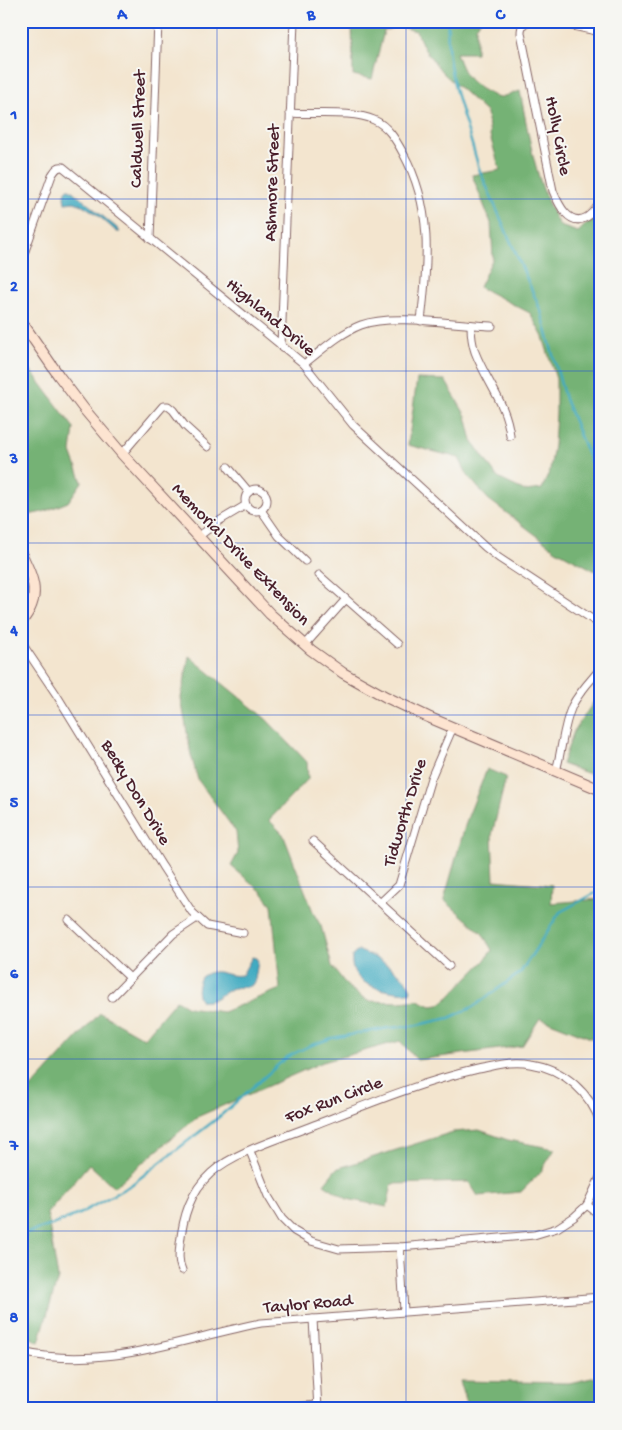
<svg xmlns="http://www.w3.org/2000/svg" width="622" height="1430" viewBox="0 0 622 1430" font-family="'Gochi Hand',sans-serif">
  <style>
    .forest { fill: #74b274; stroke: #5f6850 }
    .water { fill: #41aac1; stroke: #466476 }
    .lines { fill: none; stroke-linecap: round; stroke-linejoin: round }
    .stream { stroke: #41aac1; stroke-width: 2.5 }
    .street-casing { stroke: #856464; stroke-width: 9 }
    .secondary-casing { stroke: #856464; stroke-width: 12 }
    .street { stroke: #fff; stroke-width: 7 }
    .secondary { stroke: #fde4d1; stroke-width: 10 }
    .grid { fill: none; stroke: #1d4ed8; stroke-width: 1; stroke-opacity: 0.55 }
    .labels { text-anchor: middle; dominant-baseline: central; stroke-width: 4; stroke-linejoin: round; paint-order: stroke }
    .street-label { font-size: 18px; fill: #4a1f2b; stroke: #f6f6f2 }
    .neatline { fill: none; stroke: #1d4ed8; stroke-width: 2 }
    .grid-label { font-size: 16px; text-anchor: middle; font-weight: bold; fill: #1d4ed8 }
  </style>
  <rect width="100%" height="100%" fill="#f6f6f2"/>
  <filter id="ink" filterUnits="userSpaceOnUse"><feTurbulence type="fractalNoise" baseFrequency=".02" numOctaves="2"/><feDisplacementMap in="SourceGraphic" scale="10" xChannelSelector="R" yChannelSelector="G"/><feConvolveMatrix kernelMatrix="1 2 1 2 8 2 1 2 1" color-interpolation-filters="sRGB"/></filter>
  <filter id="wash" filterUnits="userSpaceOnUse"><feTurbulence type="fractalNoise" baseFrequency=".0096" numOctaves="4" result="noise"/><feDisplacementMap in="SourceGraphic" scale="20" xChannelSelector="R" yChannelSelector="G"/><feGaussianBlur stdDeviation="1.12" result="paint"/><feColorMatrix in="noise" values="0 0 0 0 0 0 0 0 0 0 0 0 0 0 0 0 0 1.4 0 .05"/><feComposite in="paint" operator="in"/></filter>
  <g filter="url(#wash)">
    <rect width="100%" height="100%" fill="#f3e5cf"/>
    <g class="forest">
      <path d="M352 21H481L476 26V53H456C466 82 472 84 498 98L520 91C529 136 536 186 560 226L578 232 601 210V331L598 332 599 367 601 375V574L556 550 488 499 468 476 459 458 408 445 417 379 445 380 466 416 472 441 498 478 525 491 542 489 550 470 554 445 556 413V379L543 337 530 313 479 287 493 258 491 223 472 175 500 170 490 136 487 113 442 72 425 50 416 31 397 26 384 31 372 79 353 75Z"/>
      <path d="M21 357 74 428 71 452 82 482 68 502 43 512 28 515 21 493Z"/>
      <path d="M189 656 266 719 307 762 308 779 269 820 283 834 314 914 321 926 332 966 348 987 368 1001 400 1002 418 1000 431 1006 439 1005 449 997 485 960 492 950 482 933 444 900 467 819 487 769 506 777 492 835 494 880 552 885 551 903 601 899V1042L540 1018 522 1046 417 1060 400 1041 323 1062 197 1117 114 1187 89 1164 47 1213 58 1278 39 1342 21 1333V1099L100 1013 144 1038 176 1000 188 1007 223 1012 280 989 272 905 261 891 231 866 238 853 236 832 198 780 191 755 181 698Z"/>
      <path d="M601 691V778L562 764 574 731Z"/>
      <path d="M479 1130 508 1140 555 1149 540 1173 521 1192 478 1196 469 1182 392 1184 387 1207 347 1199 324 1184 336 1169 453 1132Z"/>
      <path d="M601 1376V1409H470L468 1407 460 1381 569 1383Z"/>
    </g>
    <g class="water">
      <path d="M67 189H70L117 228 120 232H117C105 222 92 208 77 203 73 201 69 203 65 203L64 197Z"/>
      <path d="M358 951C372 953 409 976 411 990L410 993C387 992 348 987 352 956Z"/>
      <path d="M252 957 256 958 258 961 255 980 252 985C245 989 238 986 231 989 220 994 214 1003 201 1001 195 993 197 985 201 977 218 965 224 978 242 975Z"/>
    </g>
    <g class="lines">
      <g class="stream">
        <path d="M448 21C444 76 466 118 479 169L541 311 565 399 601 487"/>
        <path d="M21 1235 52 1225 79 1214 131 1185 219 1117 287 1057 309 1046 332 1038 389 1028 413 1026 449 1018 473 1007 520 973 560 912 601 890"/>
      </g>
    </g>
  </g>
  <g filter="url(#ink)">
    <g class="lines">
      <defs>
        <g id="street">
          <path d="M530 21C523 23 521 26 521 33L553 191C558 203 569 228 587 217 592 214 597 207 601 202"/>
          <path d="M550 21 601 32"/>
          <path d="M290 113C315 115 352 110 374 120 388 126 396 140 403 153 433 207 428 262 421 321"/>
          <path d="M150 239 158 21"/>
          <path d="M21 262 52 175C55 171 57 166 63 167L304 364 353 425 485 547 499 558 601 625"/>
          <path d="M471 325C471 334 472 343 475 352 486 381 507 404 510 436"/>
          <path d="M281 346 294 21"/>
          <path d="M304 364C321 351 340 333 361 325 393 313 456 325 492 326"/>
          <path d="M122 454 163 406H168L173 410 185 426 208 447"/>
          <path d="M228 467 249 492"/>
          <circle cx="256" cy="500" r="11"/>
          <path d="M261 510 279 536 305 561"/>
          <path d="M198 537 219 521 246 505"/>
          <path d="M319 575 346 599"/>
          <path d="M21 642 56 694 162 866 192 912 207 926 243 933"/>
          <path d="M305 645 346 599 397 644"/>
          <path d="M556 771C562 750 563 726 572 706 579 692 591 680 601 668"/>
          <path d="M313 841 449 966"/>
          <path d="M381 902 399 885 431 778 453 727"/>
          <path d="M69 920 130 978"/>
          <path d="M112 997 173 934 197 918"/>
          <path d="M250 1151 268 1196 282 1219 294 1231 311 1241 339 1249 400 1247 534 1235 557 1228 574 1217 587 1205 601 1175"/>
          <path d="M587 1205 601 1216"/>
          <path d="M400 1247 404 1311"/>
          <path d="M182 1270C178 1262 179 1253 180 1244 183 1217 190 1192 211 1173 236 1151 282 1138 314 1125 368 1104 421 1082 478 1069 495 1066 513 1060 531 1064 564 1069 591 1093 601 1125"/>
          <path d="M313 1319 318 1409"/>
          <path d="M21 1352C105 1371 180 1339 261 1323L601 1297"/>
          <path d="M265 1409 318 1405"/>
        </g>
        <g id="secondary">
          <path d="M21 321 59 376 84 409 122 454 270 614 311 650 343 673 386 697 428 717 601 790"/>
          <path d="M21 553C34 580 42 597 21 622"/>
        </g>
      </defs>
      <use href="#street" class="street-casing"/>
      <use href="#secondary" class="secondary-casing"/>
      <use href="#street" class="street"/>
      <use href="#secondary" class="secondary"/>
    </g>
  </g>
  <path class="grid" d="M217 21V1409M406 21V1409M21 199H601M21 371H601M21 543H601M21 715H601M21 887H601M21 1059H601M21 1231H601"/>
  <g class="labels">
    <g class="street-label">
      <text transform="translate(139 129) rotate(-88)">Caldwell Street</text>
      <text transform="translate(557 136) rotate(79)">Holly Circle</text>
      <text transform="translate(273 183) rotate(-88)">Ashmore Street</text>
      <text transform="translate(270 318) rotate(40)">Highland Drive</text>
      <text transform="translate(240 555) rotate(46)">Memorial Drive Extension</text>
      <text transform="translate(135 793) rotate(59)">Becky Don Drive</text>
      <text transform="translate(406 813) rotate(-73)">Tidworth Drive</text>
      <text transform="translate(334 1101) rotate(-21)">Fox Run Circle</text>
      <text transform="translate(308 1305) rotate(-5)">Taylor Road</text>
    </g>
  </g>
  <rect width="622" height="1430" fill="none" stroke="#f6f6f2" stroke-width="55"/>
  <rect x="28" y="28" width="566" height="1374" class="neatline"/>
  <g class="grid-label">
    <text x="122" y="19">A</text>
    <text x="311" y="19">B</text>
    <text x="500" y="19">C</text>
    <text x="14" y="119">1</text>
    <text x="14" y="291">2</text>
    <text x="14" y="463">3</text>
    <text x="14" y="635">4</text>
    <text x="14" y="807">5</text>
    <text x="14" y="978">6</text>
    <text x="14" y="1150">7</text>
    <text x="14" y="1322">8</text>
  </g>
</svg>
